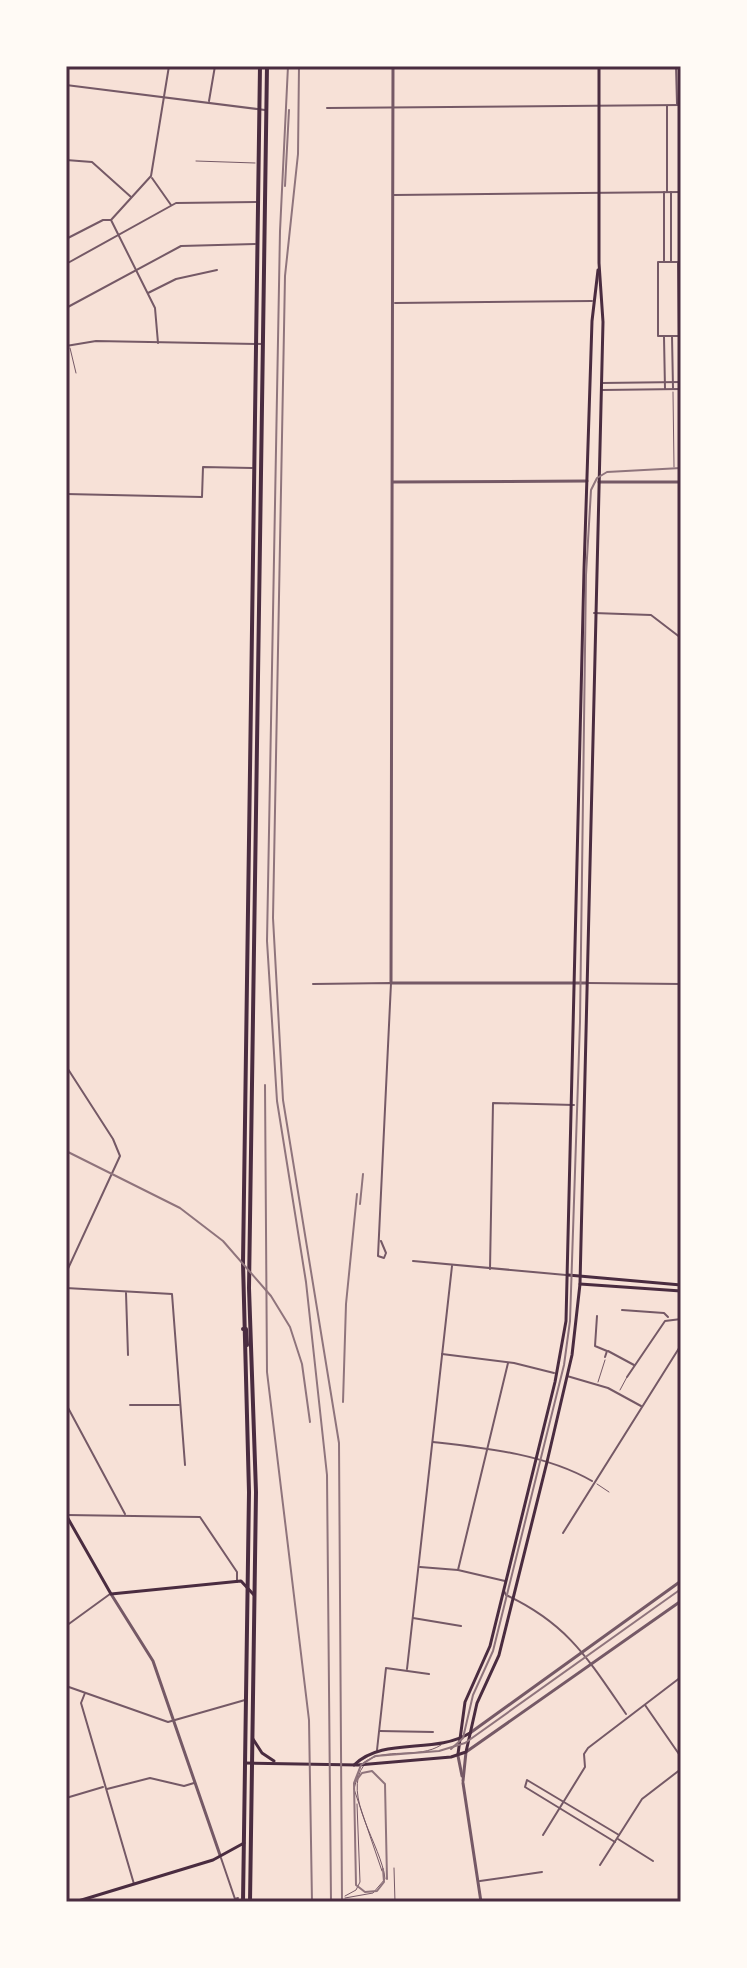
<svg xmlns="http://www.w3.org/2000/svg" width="747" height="1968" viewBox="0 0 747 1968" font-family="Jost,sans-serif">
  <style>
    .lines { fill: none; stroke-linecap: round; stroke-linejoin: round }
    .service { stroke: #755966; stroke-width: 1 }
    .pedestrian { stroke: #755966; stroke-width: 2 }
    .minor { stroke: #755966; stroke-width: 2 }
    .tertiary { stroke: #755966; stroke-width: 3 }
    .secondary { stroke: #4a2c40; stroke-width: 3 }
    .primary { stroke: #4a2c40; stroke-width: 4 }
    .tram { stroke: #8f747c; stroke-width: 2 }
    .rail { stroke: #8f747c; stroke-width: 2 }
    .neatline { fill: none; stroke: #4a2c40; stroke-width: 3 }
  </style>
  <rect width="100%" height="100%" fill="#f7e1d7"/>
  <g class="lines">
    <g class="service">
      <path d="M196 161 255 163"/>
      <path d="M70 348 76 373"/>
      <path d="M673 392 674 467"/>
      <path d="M598 1382 605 1360"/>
      <path d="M620 1390 627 1377"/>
      <path d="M597 1484 609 1492"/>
      <path d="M363 1763C385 1746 418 1760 441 1745"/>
      <path d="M360 1767 354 1789 382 1871"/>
      <path d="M394 1868 395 1902"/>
      <path d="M345 1896 356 1890 360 1882 357 1804"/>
      <path d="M345 1898 373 1893 385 1879C382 1846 341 1795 364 1765"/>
      <path d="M254 1902 308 1900"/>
    </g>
    <path class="pedestrian" d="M221 1858 235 1899 238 1898"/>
    <g class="minor">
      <path d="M676 66 677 104"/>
      <path d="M66 85 265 110"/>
      <path d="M209 101 215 66"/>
      <path d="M667 106V192"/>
      <path d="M327 108 681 105"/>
      <path d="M66 160 92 162 131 197"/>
      <path d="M152 178 171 205"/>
      <path d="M664 192V261"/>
      <path d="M671 192V261"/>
      <path d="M394 195 681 192"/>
      <path d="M66 239 103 220H111"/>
      <path d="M658 262H678L679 336H658Z"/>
      <path d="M66 264 176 203 256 202"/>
      <path d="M148 293 176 279 217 270"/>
      <path d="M395 303 592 301"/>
      <path d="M66 308 181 246 255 244"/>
      <path d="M672 336 673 388"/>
      <path d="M664 337 665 389"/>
      <path d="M158 343 155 308 111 220 151 176 169 66"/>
      <path d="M66 346 96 341 262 344"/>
      <path d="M602 383 681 382"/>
      <path d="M602 390 681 389"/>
      <path d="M66 494 202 497 203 467 252 468"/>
      <path d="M594 613 651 615 681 638"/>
      <path d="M587 983 681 984"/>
      <path d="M313 984 391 983 378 1256 384 1258 386 1253 381 1241"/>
      <path d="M66 1066 113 1139 120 1156 66 1273"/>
      <path d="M413 1261 566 1275"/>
      <path d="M490 1269 493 1103 574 1105"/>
      <path d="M66 1288 172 1294 185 1465"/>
      <path d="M126 1293 128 1355"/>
      <path d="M622 1310 664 1313 668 1317"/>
      <path d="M597 1316 595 1346 607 1351 605 1357"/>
      <path d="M608 1351 634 1365"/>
      <path d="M442 1354 514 1363 554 1373"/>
      <path d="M567 1376 608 1388 641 1406"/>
      <path d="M627 1377 665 1321 681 1319"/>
      <path d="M66 1404 125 1514"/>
      <path d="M130 1405H179"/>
      <path d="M433 1442C486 1448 545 1454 592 1481"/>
      <path d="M67 1515 200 1517 237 1572V1582"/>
      <path d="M563 1533 681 1345"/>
      <path d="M420 1567 458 1570 505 1581"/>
      <path d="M458 1570 508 1363"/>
      <path d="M504 1591 506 1595C568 1624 588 1659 626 1714"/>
      <path d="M413 1618 461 1626"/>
      <path d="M66 1626 110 1594"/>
      <path d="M407 1669 452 1266"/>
      <path d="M66 1686 168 1722 245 1700"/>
      <path d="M85 1693 81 1703 134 1884"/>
      <path d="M645 1705 681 1757"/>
      <path d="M380 1731 433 1732"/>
      <path d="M377 1750 386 1668 429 1674"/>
      <path d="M107 1789 150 1778 184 1786 194 1783"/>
      <path d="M66 1798 103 1787"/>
      <path d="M543 1835 585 1767 584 1754 588 1748 681 1677"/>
      <path d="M618 1839 653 1861"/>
      <path d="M615 1842 525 1787 527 1780 619 1835"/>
      <path d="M600 1865 642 1799 681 1769"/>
      <path d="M480 1881 542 1872"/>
      <path d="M66 1897 67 1902"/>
    </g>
    <g class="tertiary">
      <path d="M393 66 391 983H587"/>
      <path d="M393 482 587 481"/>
      <path d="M599 482H681"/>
      <path d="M111 1594 153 1661 220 1855"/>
      <path d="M470 1733 681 1581"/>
      <path d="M458 1756 462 1776"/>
      <path d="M463 1781 466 1752 681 1601"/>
      <path d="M463 1783 481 1902"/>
    </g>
    <g class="secondary">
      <path d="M568 1275 681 1285"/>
      <path d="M580 1284 681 1291"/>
      <path d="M66 1515 111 1594 241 1581 254 1595"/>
      <path d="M253 1739 262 1753 274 1761"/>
      <path d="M458 1754 465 1702 490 1646 555 1382 566 1321 584 570 592 321 598 270"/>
      <path d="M245 1763 358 1765 451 1757 466 1752 477 1703 499 1655 547 1462 572 1355 580 1284 603 322 599 263V66"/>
      <path d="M354 1765C384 1736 434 1755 470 1733"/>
      <path d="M75 1902 213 1860 244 1843"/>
    </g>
    <g class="primary">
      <path d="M243 1329H246L247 1345"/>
      <path d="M243 1902 249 1492 243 1263 260 66"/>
      <path d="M250 1902 256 1492 249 1288 267 66"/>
    </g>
    <g class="tram">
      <path d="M288 66 280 231 267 941 277 1101 306 1282 327 1475 331 1902"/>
      <path d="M265 1085 267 1372 309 1720 312 1902"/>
      <path d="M66 1151 180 1208 223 1241 271 1296 290 1327 302 1364 310 1422"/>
      <path d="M451 1749 463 1738 473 1695 493 1651 564 1365 570 1321 580 1022 586 575 591 490 597 478 607 472 681 468"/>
      <path d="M355 1782 362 1773 372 1771 385 1784 387 1879"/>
      <path d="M383 1869 384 1882 377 1891 365 1892 356 1885 354 1783 361 1765 375 1756 439 1751 465 1743 681 1589"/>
    </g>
    <g class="rail">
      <path d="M299 66 298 154 285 276 273 918 283 1100 339 1443 342 1902"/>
      <path d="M285 186 289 110"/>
      <path d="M360 1204 363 1174"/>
      <path d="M343 1402 346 1304 357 1194"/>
    </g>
  </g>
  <rect width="747" height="1968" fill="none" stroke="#fffaf5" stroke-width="136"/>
  <rect x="68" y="68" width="611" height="1832" class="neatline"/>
</svg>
